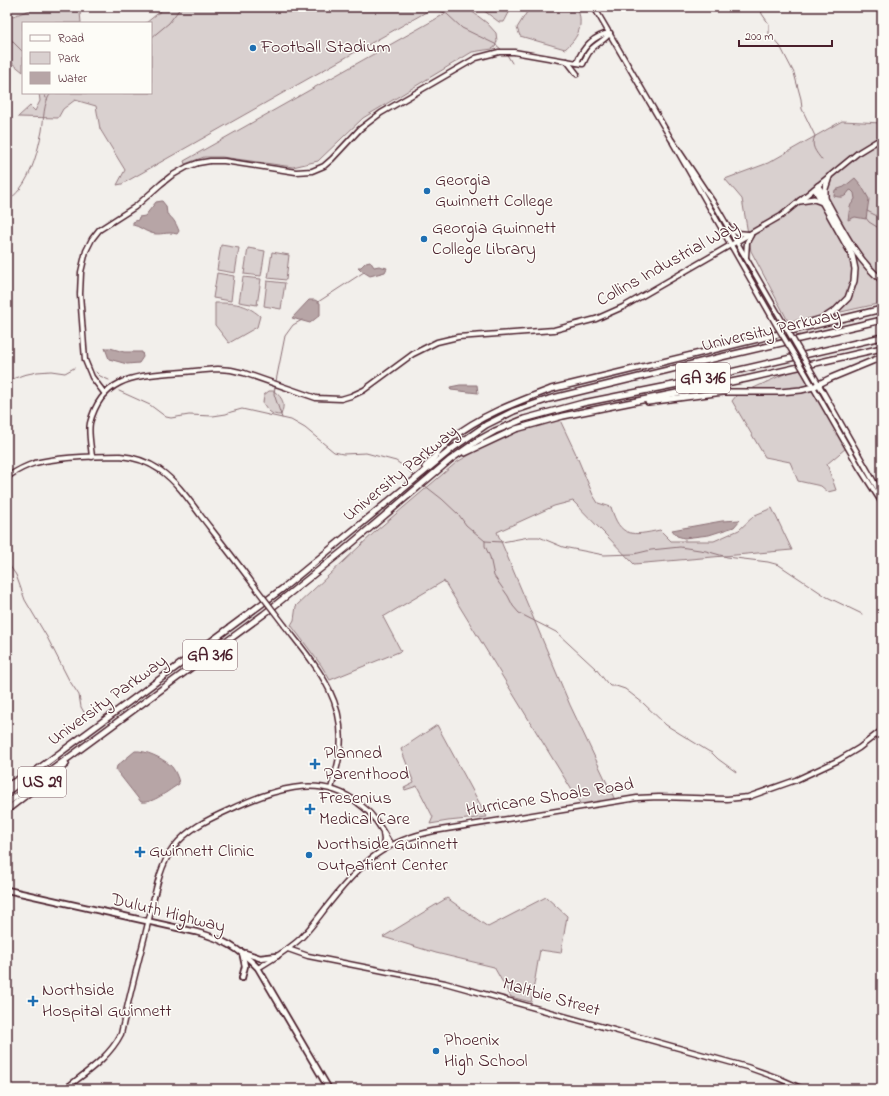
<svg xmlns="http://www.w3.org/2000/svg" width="889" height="1096" viewBox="0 0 889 1096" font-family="'Indie Flower',sans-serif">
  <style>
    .green { fill: #d9d0cf; stroke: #92787d }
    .water { fill: #b7a5a6; stroke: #8b6f75 }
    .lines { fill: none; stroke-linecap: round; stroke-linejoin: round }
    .stream { stroke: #8b6f75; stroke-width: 1 }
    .secondary-casing { stroke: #4a1f2b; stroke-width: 7 }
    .primary-casing { stroke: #4a1f2b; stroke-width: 8 }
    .highway-casing { stroke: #4a1f2b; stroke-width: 8 }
    .secondary { stroke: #fdfcf7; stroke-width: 4 }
    .primary { stroke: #fdfcf7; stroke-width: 4.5 }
    .highway { stroke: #fdfcf7; stroke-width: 5 }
    .secondary-bridge-casing { stroke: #4a1f2b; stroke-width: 7; stroke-linecap: butt }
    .secondary-bridge { stroke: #fdfcf7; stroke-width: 4 }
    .poi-dot { fill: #1f6fb2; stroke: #fdfcf7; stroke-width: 1.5 }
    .labels { text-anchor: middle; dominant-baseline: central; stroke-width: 3; stroke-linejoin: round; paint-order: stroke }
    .shield { fill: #fdfcf7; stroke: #806168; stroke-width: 1 }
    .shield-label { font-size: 17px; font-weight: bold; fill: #4a1f2b }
    .poi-label { font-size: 18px; fill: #4a1f2b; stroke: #fdfcf7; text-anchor: start }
    .street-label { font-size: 18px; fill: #4a1f2b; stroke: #fdfcf7 }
  </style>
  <rect width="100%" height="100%" fill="#f2efeb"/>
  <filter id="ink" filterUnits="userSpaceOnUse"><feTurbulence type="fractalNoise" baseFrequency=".025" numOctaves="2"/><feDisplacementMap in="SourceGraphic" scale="8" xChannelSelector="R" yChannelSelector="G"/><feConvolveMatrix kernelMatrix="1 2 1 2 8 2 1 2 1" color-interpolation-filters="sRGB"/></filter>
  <g filter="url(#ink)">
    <g class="green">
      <path d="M39 7H84L80 12 81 23H23V72L7 59V18Z"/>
      <path d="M164 7H435L122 184 117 185 125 170 100 129 96 106 75 100 63 109 58 118 18 117 30 106 35 111 40 101 39 93H151V23H146L162 10Z"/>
      <path d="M457 7H466L487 23 496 33 497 41 495 47 492 49 472 52 363 118 318 161 293 167 222 157H204L185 164 184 161Z"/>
      <path d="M479 7H512L504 22H499Z"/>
      <path d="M530 7H577C584 25 579 37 565 49L520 36 517 28Z"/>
      <path d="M842 121 882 123V134L876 144 882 153V303L809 319 788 321 751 251 742 199 725 179 768 163Z"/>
      <path d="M221 245 239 248 235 273 217 270Z"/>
      <path d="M248 248 265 251 261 276 244 274Z"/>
      <path d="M272 252 289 255 286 280 268 278Z"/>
      <path d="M217 273 234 276 231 301 213 298Z"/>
      <path d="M243 277 261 279 257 305 239 302Z"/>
      <path d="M267 281 285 283 281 309 264 306Z"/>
      <path d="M215 303C234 303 245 303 260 316L257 327 229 343 215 325Z"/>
      <path d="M804 365 852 443 827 464 836 490 828 492 821 486 798 481 790 462 765 457 732 401 736 396Z"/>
      <path d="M269 391H274C284 399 285 404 281 415 271 415 268 411 263 403L264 395Z"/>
      <path d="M559 418 575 452 593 495 598 503 611 507C620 538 632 536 660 530L671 541H714L739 530 755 515 772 508 792 550 634 564 573 501 554 506 497 532 570 705 615 800 581 805 444 581 383 617 401 651 330 680 321 665 291 625 294 620 296 606 377 530 457 462 506 434Z"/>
      <path d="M437 725 487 817 448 821 430 824 433 817 417 786 405 790 404 788 414 783 401 749Z"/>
      <path d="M546 897 567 916 561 953 540 950 531 1002 511 997 494 967 436 953 383 937 447 898 488 927Z"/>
    </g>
    <g class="water">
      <path d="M855 178 861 185 869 199 866 219 855 217 848 220 850 206 855 199 854 193 851 190 849 191C845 198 842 198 834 196L835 190 844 187Z"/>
      <path d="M162 201 166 206 167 214C173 218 176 223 179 231L177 234C167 231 160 236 151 233 144 231 139 226 133 225V222L138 220 139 217 145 216 156 202Z"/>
      <path d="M370 261 374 267 379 266 387 268 385 272 370 276 362 271 358 267H361L366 262Z"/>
      <path d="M309 300H315L320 303V315L310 323 292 318Z"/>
      <path d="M105 348H110L124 352H142L143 357 139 363 127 364 109 359Z"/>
      <path d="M460 385H477L478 393 451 390 450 387Z"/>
      <path d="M740 520 734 527 709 535 684 538 677 536 672 530 722 521Z"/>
      <path d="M135 751C145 750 162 758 170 765 174 768 179 779 179 784 169 790 153 804 141 802L116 770 117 766Z"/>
    </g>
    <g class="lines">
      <g class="stream">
        <path d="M432 7 447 14 462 28 495 44 502 50"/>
        <path d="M760 7 762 14 769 24V34L780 46 794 73 801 99 802 109 815 136C810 146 816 152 822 160"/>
        <path d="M7 34 14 43 23 52"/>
        <path d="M151 38 169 23 181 7"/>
        <path d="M506 53 512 63"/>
        <path d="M44 93 46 98"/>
        <path d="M7 203C11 198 16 194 20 189 32 174 38 150 42 131 44 119 43 103 51 93"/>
        <path d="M867 211 879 217 882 226"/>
        <path d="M866 218 869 222 882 230"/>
        <path d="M318 302 364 272"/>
        <path d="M96 372 100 376 109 380"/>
        <path d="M7 381 23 375 37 372 51 371 65 373 74 368"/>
        <path d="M276 381 285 336 293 325 302 320"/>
        <path d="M275 387 274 394 282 418"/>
        <path d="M119 391 150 405 166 417 171 418 189 415 213 416 226 414 231 412 242 409 291 420 305 428 334 452 343 454 366 453 396 461 406 468 414 476"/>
        <path d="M424 485 442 499 459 515 466 525 485 541 502 542 529 537H539L563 547 604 555 634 554 651 550 680 547 706 551 727 557 768 562 779 565 827 597 862 614"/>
        <path d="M485 541V546L490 557 494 576 508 596 513 606 519 613 556 632 596 669 607 683 610 686H616L625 689 643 703 666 725 708 751 712 753 718 759 736 772"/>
        <path d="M7 562 16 575 25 600 47 637 69 680 79 695 81 707 85 714"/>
      </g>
      <defs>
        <g id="secondary">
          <path d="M594 7 671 139 717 208 784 324"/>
          <path d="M567 61 577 74"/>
          <path d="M577 63C582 48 594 35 610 33"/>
          <path d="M673 143 777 326"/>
          <path d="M730 229 738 233 748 234"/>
          <path d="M746 257 747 242 751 235"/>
          <path d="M810 369 882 496"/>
          <path d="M804 371 859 467 882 503"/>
          <path d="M105 394 92 377 85 360 80 294 81 272 86 251 92 239 99 230 135 207 161 184 171 176 187 167 198 163 210 161H224L296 172 312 171 324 166 332 159 360 129 381 113 476 58 499 52H514L583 64C586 57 589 50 595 46 601 41 606 39 610 33"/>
          <path d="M92 457C91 446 88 432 90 423 101 380 132 376 169 373 186 372 202 370 218 369L231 370 244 373 316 398 341 399 351 396 364 390 413 354 437 342 458 337 554 330 596 319 623 307 781 216 859 152 882 138"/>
          <path d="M7 477C16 471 25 466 35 463 59 457 95 456 120 456 134 457 148 462 160 470 177 482 189 500 201 516 218 538 236 561 253 584"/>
          <path d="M285 626C314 664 346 698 340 750 339 764 334 776 331 789"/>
          <path d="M382 850 384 840 383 833"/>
          <path d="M288 949 308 956 445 983 747 1067 778 1078 803 1089"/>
          <path d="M258 968C273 959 288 950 301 938 313 926 322 912 332 900 363 861 385 841 434 831L637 798 659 797 727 799 748 797 796 780 839 760 859 748 882 730"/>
          <path d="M65 1089C85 1073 109 1058 121 1034 129 997 139 960 148 923 154 900 158 868 173 848 187 829 209 819 229 810 269 791 319 772 358 803 363 807 369 811 373 817 380 825 385 836 391 845"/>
        </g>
        <g id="primary">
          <path d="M7 890 196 932C223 939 239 948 258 968L329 1089"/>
          <path d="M242 952 245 966 242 978"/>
          <path d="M245 953 260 958 277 956"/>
        </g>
        <g id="highway">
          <path d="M818 186C836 216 854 259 882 280"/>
          <path d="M825 197V189L829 177"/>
          <path d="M800 201 814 199 822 202"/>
          <path d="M787 329 824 318 836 310 848 298 854 281 855 269 852 255 815 189"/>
          <path d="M648 402 723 392H780L801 390 813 387 831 378 882 357"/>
          <path d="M465 453 516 429 563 416 746 379 882 348"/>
          <path d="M425 467C434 458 442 447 452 438 481 415 517 402 551 389L882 309"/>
          <path d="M7 786 24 776"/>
          <path d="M7 792 282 589 453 448 486 425 514 411 549 399 721 357 882 320"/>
          <path d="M7 803 264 614 344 550 450 460 477 441 495 431 524 419 583 403 683 383 882 337"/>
          <path d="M7 810 66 764"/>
        </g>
      </defs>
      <use href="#secondary" class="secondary-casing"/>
      <use href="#primary" class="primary-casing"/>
      <use href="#highway" class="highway-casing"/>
      <use href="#secondary" class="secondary"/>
      <use href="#primary" class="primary"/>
      <use href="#highway" class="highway"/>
      <defs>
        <g id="secondary-bridge">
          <path d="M784 324 810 369"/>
          <path d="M777 326 804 371"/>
          <path d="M253 584 285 626"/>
        </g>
      </defs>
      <use href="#secondary-bridge" class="secondary-bridge-casing"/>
      <use href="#secondary-bridge" class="secondary-bridge"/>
    </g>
  </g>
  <g class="poi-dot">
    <circle cx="253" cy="48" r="4"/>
    <circle cx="427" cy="191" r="4"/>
    <circle cx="424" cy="239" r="4"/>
    <path d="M313 758h4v4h4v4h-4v4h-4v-4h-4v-4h4z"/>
    <path d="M308 803h4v4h4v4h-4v4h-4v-4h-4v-4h4z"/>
    <path d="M138 846h4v4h4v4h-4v4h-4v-4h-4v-4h4z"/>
    <circle cx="309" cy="855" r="4"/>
    <path d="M31 995h4v4h4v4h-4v4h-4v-4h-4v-4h4z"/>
    <circle cx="436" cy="1051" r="4"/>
  </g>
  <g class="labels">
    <g class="shield">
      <rect x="676" y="363" width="54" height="30" rx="3"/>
      <rect x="183" y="640" width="54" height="30" rx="3"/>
      <rect x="18" y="767" width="48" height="30" rx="3"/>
    </g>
    <g class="shield-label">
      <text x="703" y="378">GA 316</text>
      <text x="210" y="655">GA 316</text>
      <text x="42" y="782">US 29</text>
    </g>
    <g class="poi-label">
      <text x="261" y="48">Football Stadium</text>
      <text x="435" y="181">Georgia<tspan x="435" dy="21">Gwinnett College</tspan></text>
      <text x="432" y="229">Georgia Gwinnett<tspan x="432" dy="21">College Library</tspan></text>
      <text x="324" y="754">Planned<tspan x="324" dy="21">Parenthood</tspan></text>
      <text x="319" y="799">Fresenius<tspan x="319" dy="21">Medical Care</tspan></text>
      <text x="317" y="845">Northside Gwinnett<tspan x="317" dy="21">Outpatient Center</tspan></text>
      <text x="149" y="852">Gwinnett Clinic</text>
      <text x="42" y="991">Northside<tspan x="42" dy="21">Hospital Gwinnett</tspan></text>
      <text x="444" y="1041">Phoenix<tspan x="444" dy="21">High School</tspan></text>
    </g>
    <g class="street-label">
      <text transform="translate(668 264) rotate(-29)">Collins Industrial Way</text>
      <text transform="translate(771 331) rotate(-13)">University Parkway</text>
      <text transform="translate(401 474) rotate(-39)">University Parkway</text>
      <text transform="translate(108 701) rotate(-36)">University Parkway</text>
      <text transform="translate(550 798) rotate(-9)">Hurricane Shoals Road</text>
      <text transform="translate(168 914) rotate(14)">Duluth Highway</text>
      <text transform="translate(551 998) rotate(16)">Maltbie Street</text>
    </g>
  </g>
  <rect width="889" height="1096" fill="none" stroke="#fdfcf7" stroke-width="24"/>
  <rect x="12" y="12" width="865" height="1072" fill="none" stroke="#4a1f2b" stroke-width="1.5" filter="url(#ink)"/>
  <rect x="22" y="22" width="130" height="72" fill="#fdfcf7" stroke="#b5a4a5"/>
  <rect x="30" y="35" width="20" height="6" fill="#fdfcf7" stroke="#b5a4a5"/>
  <text x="58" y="42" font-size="12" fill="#4a1f2b">Road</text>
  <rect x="30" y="52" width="20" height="12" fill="#d9d0cf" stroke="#b5a4a5"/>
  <text x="58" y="62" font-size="12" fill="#4a1f2b">Park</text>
  <rect x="30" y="72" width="20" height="12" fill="#b7a5a6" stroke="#b5a4a5"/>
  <text x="58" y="82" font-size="12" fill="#4a1f2b">Water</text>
  <path d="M739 40v6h93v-6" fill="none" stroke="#4a1f2b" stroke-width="2"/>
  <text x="745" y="40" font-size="12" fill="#4a1f2b" stroke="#fdfcf7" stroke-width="3" paint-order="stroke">200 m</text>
</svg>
